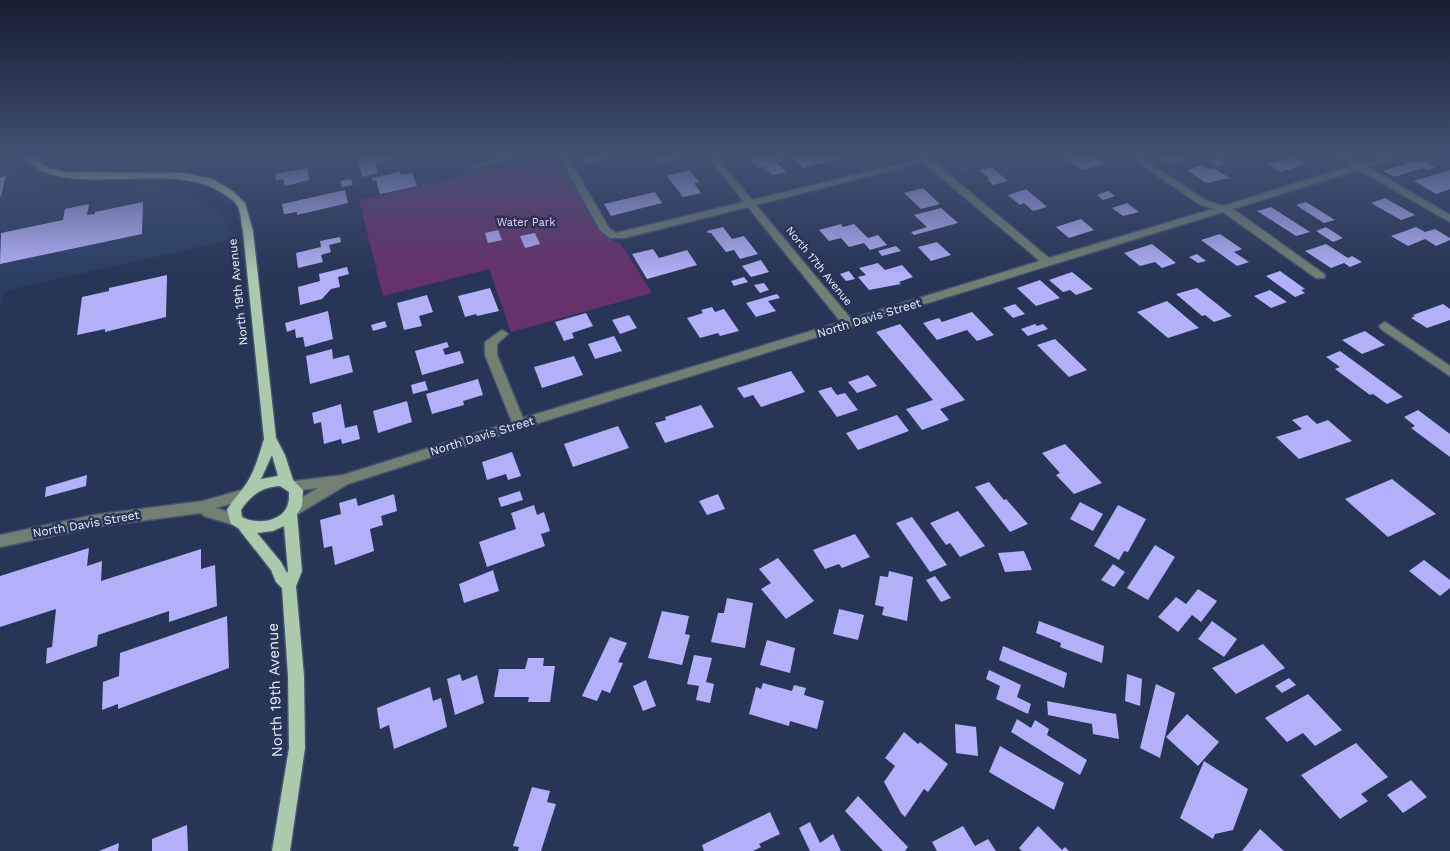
<svg xmlns="http://www.w3.org/2000/svg" width="1450" height="851" viewBox="0 0 1450 851" font-family="'Work Sans',sans-serif">
  <style>
    .built { fill: #2d3e65 }
    .green { fill: #67316b }
    .building { fill: #b2b0f8 }
    .lines { fill: none; stroke-linecap: round; stroke-linejoin: round }
    .minor-casing { stroke: #465371; stroke-width: 3 }
    .major-casing { stroke: #465371; stroke-width: 3 }
    .minor { fill: #718071; fill-rule: evenodd }
    .major { fill: #abc9ab; fill-rule: evenodd }
    .labels { text-anchor: middle; dominant-baseline: central; stroke-width: 5; stroke-linejoin: round; paint-order: stroke }
    .far-park-label { font-size: 11px; fill: #fac4fc; stroke: #273556 }
    .far-street-label { font-size: 11px; fill: #ebf1fe; stroke: #273556 }
    .street-label { font-size: 12px; fill: #ebf1fe; stroke: #273556 }
    .near-street-label { font-size: 15px; fill: #ebf1fe; stroke: #273556 }
  </style>
  <rect width="100%" height="100%" fill="#273556"/>
  <g class="built">
    <path d="M942 156H1026L961 173Z"/>
    <path d="M0 166 17 178 34 185 55 188 87 190 153 185 184 193 197 198 218 212 230 229 234 239 4 291 0 309Z"/>
  </g>
  <path class="green" d="M543 157H553L560 161 600 232 610 239 621 244 652 293 511 332 489 269 383 296 359 200Z"/>
  <g class="building">
    <path d="M357 156H400L401 157 375 162 378 173 362 177Z"/>
    <path d="M580 156H619L585 164Z"/>
    <path d="M652 156H676L679 159 658 164Z"/>
    <path d="M747 156H777L782 161 777 162 786 172 772 175 764 166 758 168Z"/>
    <path d="M802 156H836L840 159 803 168 793 158Z"/>
    <path d="M1077 156H1093L1105 164 1082 170 1067 159Z"/>
    <path d="M1158 156H1177L1183 160 1170 164Z"/>
    <path d="M1294 157 1306 164 1280 172 1268 164Z"/>
    <path d="M1218 158 1227 164 1218 167 1209 161Z"/>
    <path d="M1414 161 1417 163 1423 161 1436 167 1427 170 1422 168 1394 177 1383 171Z"/>
    <path d="M1203 165 1209 169 1213 168 1230 178 1206 183 1187 170Z"/>
    <path d="M991 167 1008 181 993 185 987 179H990L979 170Z"/>
    <path d="M307 168 309 180 285 186 283 179 276 180 275 174Z"/>
    <path d="M689 170 699 182 694 183 701 193 683 197 667 176Z"/>
    <path d="M1450 170V189L1436 194 1414 181Z"/>
    <path d="M400 172 401 175 412 173 417 186 380 194 376 180 373 181 372 178Z"/>
    <path d="M6 176 1 196H0V177Z"/>
    <path d="M351 179 353 185 342 187 340 181Z"/>
    <path d="M923 188 940 204 921 209 904 193Z"/>
    <path d="M1026 189 1047 207 1033 211 1024 203 1020 205 1008 195Z"/>
    <path d="M345 190 348 203 297 215V212L284 214 282 204Z"/>
    <path d="M1108 191 1115 196 1103 200 1097 195Z"/>
    <path d="M655 192 662 203 611 216 604 204Z"/>
    <path d="M1385 198 1415 215 1401 220 1371 203Z"/>
    <path d="M143 202 142 234 0 264 1 233 63 220 65 209 89 204 87 215 95 214V212Z"/>
    <path d="M1306 202 1335 220 1324 223 1296 205Z"/>
    <path d="M1127 203 1139 212 1123 216 1112 208Z"/>
    <path d="M1271 207 1310 232 1296 236 1257 211Z"/>
    <path d="M941 208 958 223 914 235 911 232 927 227 914 215Z"/>
    <path d="M1081 219 1094 230 1069 238 1056 227Z"/>
    <path d="M841 224 843 227 854 224 868 238 878 235 887 245 870 250 864 243 849 247 841 238 829 241 819 230Z"/>
    <path d="M723 227 732 239 744 236 758 254 740 259 734 250 726 252 711 233H708L707 231Z"/>
    <path d="M1326 227 1343 238 1333 242 1316 231Z"/>
    <path d="M1416 227 1425 232 1435 229 1450 238V240L1436 246 1425 239 1408 246 1391 236Z"/>
    <path d="M498 230 502 240 488 243 485 233Z"/>
    <path d="M535 233 540 244 525 248 520 236Z"/>
    <path d="M1220 234 1242 249 1234 252 1249 262 1237 266 1201 240Z"/>
    <path d="M340 237 341 242 329 245 331 252 321 255 323 262 298 268 296 253 321 247 320 241Z"/>
    <path d="M937 242 951 255 931 261 918 247Z"/>
    <path d="M1152 244 1176 263 1162 268 1155 262 1140 266 1124 253Z"/>
    <path d="M1326 244 1348 258 1352 256 1362 262 1350 267 1344 263 1331 268 1305 251Z"/>
    <path d="M896 246 901 251 882 256 878 251Z"/>
    <path d="M653 249 659 258 687 250 697 265 647 279 632 254Z"/>
    <path d="M1197 254 1206 261 1198 263 1189 257Z"/>
    <path d="M761 260 769 272 751 277 742 266Z"/>
    <path d="M878 263 885 270 902 265 913 277 899 282 901 284 869 290 858 277 866 275 859 268Z"/>
    <path d="M347 267 349 274 338 277 340 287 331 289 322 299 300 305 298 287 320 281 319 274Z"/>
    <path d="M849 271 855 279 846 281 840 274Z"/>
    <path d="M1280 271 1305 289 1301 290 1305 293 1295 297 1266 276Z"/>
    <path d="M1072 272 1093 289 1076 295 1070 290 1063 292 1049 280Z"/>
    <path d="M167 275 166 317 105 332V329L77 335 82 297 109 291V288Z"/>
    <path d="M744 277 748 282 734 286 731 281Z"/>
    <path d="M1040 280 1060 298 1036 306 1017 288Z"/>
    <path d="M764 283 769 290 760 293 754 285Z"/>
    <path d="M490 288 499 311 477 316 476 314 465 317 458 296Z"/>
    <path d="M1197 288 1232 316 1214 322 1205 315 1202 316 1176 294Z"/>
    <path d="M1270 290 1287 302 1271 308 1254 296Z"/>
    <path d="M777 294 780 298 768 301 776 311 756 317 746 303Z"/>
    <path d="M427 295 433 312 419 316 422 326 404 330 397 303Z"/>
    <path d="M1167 301 1199 328 1168 338 1137 312Z"/>
    <path d="M1015 304 1025 314 1013 318 1003 308Z"/>
    <path d="M1443 304 1450 309V320L1427 328 1411 318 1415 316 1413 315Z"/>
    <path d="M712 307 715 312 724 309 739 331 720 336 718 333 700 338 687 318 703 313 701 310Z"/>
    <path d="M328 311 333 339 305 347 303 337 296 338 295 329 287 332 285 323Z"/>
    <path d="M972 312 994 335 977 341 967 330 937 340 923 323 939 318 942 322Z"/>
    <path d="M586 313 593 326 572 333 574 338 564 341 555 322Z"/>
    <path d="M629 315 637 328 620 334 612 320Z"/>
    <path d="M385 321 387 327 373 331 371 325Z"/>
    <path d="M900 324 965 400 940 409 949 420 922 430 906 409 933 400 876 332Z"/>
    <path d="M1035 324 1037 326 1043 324 1048 329 1028 336 1021 329Z"/>
    <path d="M1365 331 1385 345 1362 354 1342 340Z"/>
    <path d="M614 336 622 351 595 359 588 344Z"/>
    <path d="M1055 339 1087 370 1069 377 1037 345Z"/>
    <path d="M447 342 449 347 443 349 445 355 460 351 464 363 422 375 415 351Z"/>
    <path d="M332 349 333 359 349 355 353 372 310 384 306 356Z"/>
    <path d="M1340 351 1403 397 1387 404 1373 394 1370 395 1335 369 1340 367 1326 357Z"/>
    <path d="M574 356 583 375 542 388 534 367Z"/>
    <path d="M791 371 805 392 761 407 753 395 744 398 737 388Z"/>
    <path d="M868 375 877 386 857 393 848 382Z"/>
    <path d="M478 379 483 395 463 401 464 405 432 414 426 394Z"/>
    <path d="M425 381 428 390 413 394 411 385Z"/>
    <path d="M831 387 837 395 845 393 858 410 837 417 818 391Z"/>
    <path d="M407 401 412 422 378 433 373 411Z"/>
    <path d="M341 404 345 428 357 425 360 439 342 444 341 439 324 444 321 422 314 424 312 413Z"/>
    <path d="M701 405 714 427 665 443 655 423 666 420 665 417Z"/>
    <path d="M1418 410 1450 434V457L1411 428 1415 426 1404 417Z"/>
    <path d="M897 415 909 431 858 450 846 433Z"/>
    <path d="M1307 415 1317 424 1328 420 1352 441 1299 459 1276 437 1302 429 1292 420Z"/>
    <path d="M618 426 629 448 573 467 564 444Z"/>
    <path d="M1065 444 1102 483 1074 494 1056 475 1060 473 1042 453Z"/>
    <path d="M512 452 521 476 508 480 506 474 487 480 482 462Z"/>
    <path d="M87 475 86 486 45 497 46 487Z"/>
    <path d="M1392 479 1436 514 1388 537 1345 499Z"/>
    <path d="M989 482 1004 500 1006 499 1028 524 1010 532 975 487Z"/>
    <path d="M520 491 523 500 501 507 498 498Z"/>
    <path d="M394 494 397 511 381 516 383 525 370 529 374 551 335 565 332 546 324 548 320 520 341 514 339 503 356 498 358 506Z"/>
    <path d="M718 494 725 509 707 515 699 501Z"/>
    <path d="M1080 502 1103 514 1093 531 1070 519Z"/>
    <path d="M534 505 537 515 544 512 550 531 541 534 545 546 487 567 479 542 516 529 511 513Z"/>
    <path d="M1118 505 1146 519 1128 552 1124 551 1119 560 1094 546Z"/>
    <path d="M958 511 985 546 960 557 950 543 946 545 930 523Z"/>
    <path d="M912 517 947 565 930 572 896 523Z"/>
    <path d="M855 534 870 557 842 568 839 564 825 569 813 550Z"/>
    <path d="M1155 545 1175 557 1148 600 1127 588Z"/>
    <path d="M89 548 87 566 102 561 101 581 201 549V569L215 565 217 606 169 622V611L98 635 97 646 46 664 47 648 52 647 56 609 0 627V576Z"/>
    <path d="M1024 551 1032 570 1005 572 998 553Z"/>
    <path d="M778 558 814 601 786 619 761 589 771 583 759 569Z"/>
    <path d="M1424 560 1450 580V588L1440 596 1409 571Z"/>
    <path d="M1113 564 1125 572 1114 587 1101 580Z"/>
    <path d="M493 570 499 591 464 603 459 584Z"/>
    <path d="M889 571 913 577 907 621 882 615 884 607 875 605 880 576 888 577Z"/>
    <path d="M935 576 951 598 941 602 926 580Z"/>
    <path d="M1198 589 1217 601 1201 622 1192 615 1178 632 1158 617 1176 597 1186 604Z"/>
    <path d="M727 598 753 603 745 648 711 642 718 613H724Z"/>
    <path d="M839 609 864 615 858 640 833 634Z"/>
    <path d="M662 611 689 616 685 634 690 635 682 665 648 658Z"/>
    <path d="M227 616 229 668 118 709V704L102 710 103 682 119 676 120 653Z"/>
    <path d="M1039 621 1104 646 1102 663 1060 647 1061 643 1036 633Z"/>
    <path d="M1212 621 1237 639 1224 657 1198 639Z"/>
    <path d="M610 637 627 643 618 662 623 663 610 693 602 690 597 701 582 696Z"/>
    <path d="M767 640 795 648 790 673 760 665Z"/>
    <path d="M1263 644 1285 668 1236 694 1212 668Z"/>
    <path d="M1003 646 1067 673 1064 688 999 660Z"/>
    <path d="M694 655 712 658 706 682 714 684 710 703 696 700 699 686 687 684Z"/>
    <path d="M528 658H544L543 666H555L550 702H528L529 697H494L499 669H525Z"/>
    <path d="M989 670 1021 685 1017 697 1031 704 1028 714 996 699 1000 686 986 679Z"/>
    <path d="M460 674 462 681 477 675 484 703 455 715 447 679Z"/>
    <path d="M1127 674 1142 679 1140 706 1125 701Z"/>
    <path d="M1289 678 1296 685 1282 693 1275 686Z"/>
    <path d="M646 680 656 706 643 711 633 686Z"/>
    <path d="M763 683 792 691 794 685 806 688 804 695 824 701 817 729 790 721 789 726 749 714 756 687 761 689Z"/>
    <path d="M1156 684 1175 693 1160 758 1140 748Z"/>
    <path d="M430 687 433 701 441 698 447 727 394 749 389 725 380 729 377 708Z"/>
    <path d="M1308 694 1342 730 1315 746 1303 733 1287 742 1265 718Z"/>
    <path d="M1047 701 1116 714 1119 739 1093 734 1092 724 1048 715Z"/>
    <path d="M1187 714 1219 742 1198 766 1166 737Z"/>
    <path d="M1017 719 1031 728 1035 720 1049 729 1047 735 1087 760 1080 775 1011 732Z"/>
    <path d="M955 724 976 727 978 756 956 753Z"/>
    <path d="M904 732 918 744 920 742 948 764 928 792 924 789 905 817 901 813 884 782 895 766 885 758Z"/>
    <path d="M1356 743 1388 777 1361 794 1368 801 1340 819 1301 775Z"/>
    <path d="M1000 746 1064 783 1054 810 989 772Z"/>
    <path d="M1204 761 1248 789 1233 830 1215 834 1213 839 1180 818Z"/>
    <path d="M1411 780 1427 797 1403 813 1387 795Z"/>
    <path d="M532 787 550 791 547 802 556 804 541 851H518L519 847 513 846Z"/>
    <path d="M858 796 908 847 905 851H883L845 811Z"/>
    <path d="M770 812 780 834 759 844 761 847 753 851H704L702 845Z"/>
    <path d="M810 822 820 843 833 834 841 851H810L799 828Z"/>
    <path d="M187 825 188 851H152V839Z"/>
    <path d="M963 826 975 846 988 839 996 851H937L932 842Z"/>
    <path d="M1038 826 1062 850 1065 847 1069 851H1022L1019 848Z"/>
    <path d="M1260 829 1284 851H1242Z"/>
    <path d="M119 843 118 851H99Z"/>
  </g>
  <g class="lines">
    <defs>
      <g id="minor">
        <path d="M505 156H520L475 168 471 165Z"/>
        <path d="M559 156H567L609 228 616 233 744 202 707 156H715L752 200 928 157 1049 258 1213 209 1199 204 1129 156H1139L1205 200 1223 206 1351 166 1331 156H1342L1360 164 1387 156H1399L1398 158 1368 167 1450 215V222L1359 170 1233 209 1324 274 1325 276 1324 278H1316L1223 212 522 428 348 484 298 514 293 516 288 514 286 510 288 506 318 488 292 491 287 490 285 486 287 482 343 475 512 422 485 355V342L502 330 508 334 497 344V355L523 418 841 322 748 207 624 238H610L600 230ZM923 162 1040 261 851 319 756 205Z"/>
        <path d="M1385 322 1450 366V376L1381 329 1379 326Z"/>
        <path d="M245 489 250 490 252 494 250 498 216 508 242 516 244 520 242 524 237 526 204 516 201 513 94 527 0 547V535L94 515 203 501Z"/>
      </g>
      <path id="major" d="M24 156H33L46 167 65 172 184 173 213 179 234 192 245 203 253 231 276 438 285 455 293 480 303 490 302 506 297 514 302 571 296 586 304 676 305 748 290 851H272L289 748 288 676 282 588 276 582 271 570 238 528 231 524 227 510C232 501 238 495 244 487 254 474 259 455 264 439L243 231C241 223 241 212 237 205 233 199 225 195 219 191 168 159 56 203 24 156ZM272 455 278 476 261 479ZM280 486 289 492C289 495 289 501 288 504 283 522 256 525 242 517L241 510C251 495 262 487 280 486ZM284 526 288 571 287 573 281 562 257 533 273 531Z"/>
    </defs>
    <use href="#minor" class="minor-casing"/>
    <use href="#major" class="major-casing"/>
    <use href="#minor" class="minor"/>
    <use href="#major" class="major"/>
  </g>
  <linearGradient id="sky" x2="0" y2="1"><stop stop-color="#151d2f"/><stop offset="0.57" stop-color="#415173"/><stop offset="1" stop-color="#415173" stop-opacity="0"/></linearGradient>
  <rect width="1450" height="275" fill="url(#sky)"/>
  <g class="labels">
    <g class="far-park-label">
      <text x="526" y="222">Water Park</text>
    </g>
    <g class="far-street-label">
      <text transform="translate(819 266) rotate(51)">North 17th Avenue</text>
    </g>
    <g class="street-label">
      <text transform="translate(238 292) rotate(-96)">North 19th Avenue</text>
      <text transform="translate(869 318) rotate(-17)">North Davis Street</text>
      <text transform="translate(482 436) rotate(-17)">North Davis Street</text>
      <text transform="translate(86 524) rotate(-10)">North Davis Street</text>
    </g>
    <g class="near-street-label">
      <text transform="translate(275 690) rotate(-92)">North 19th Avenue</text>
    </g>
  </g>
</svg>
